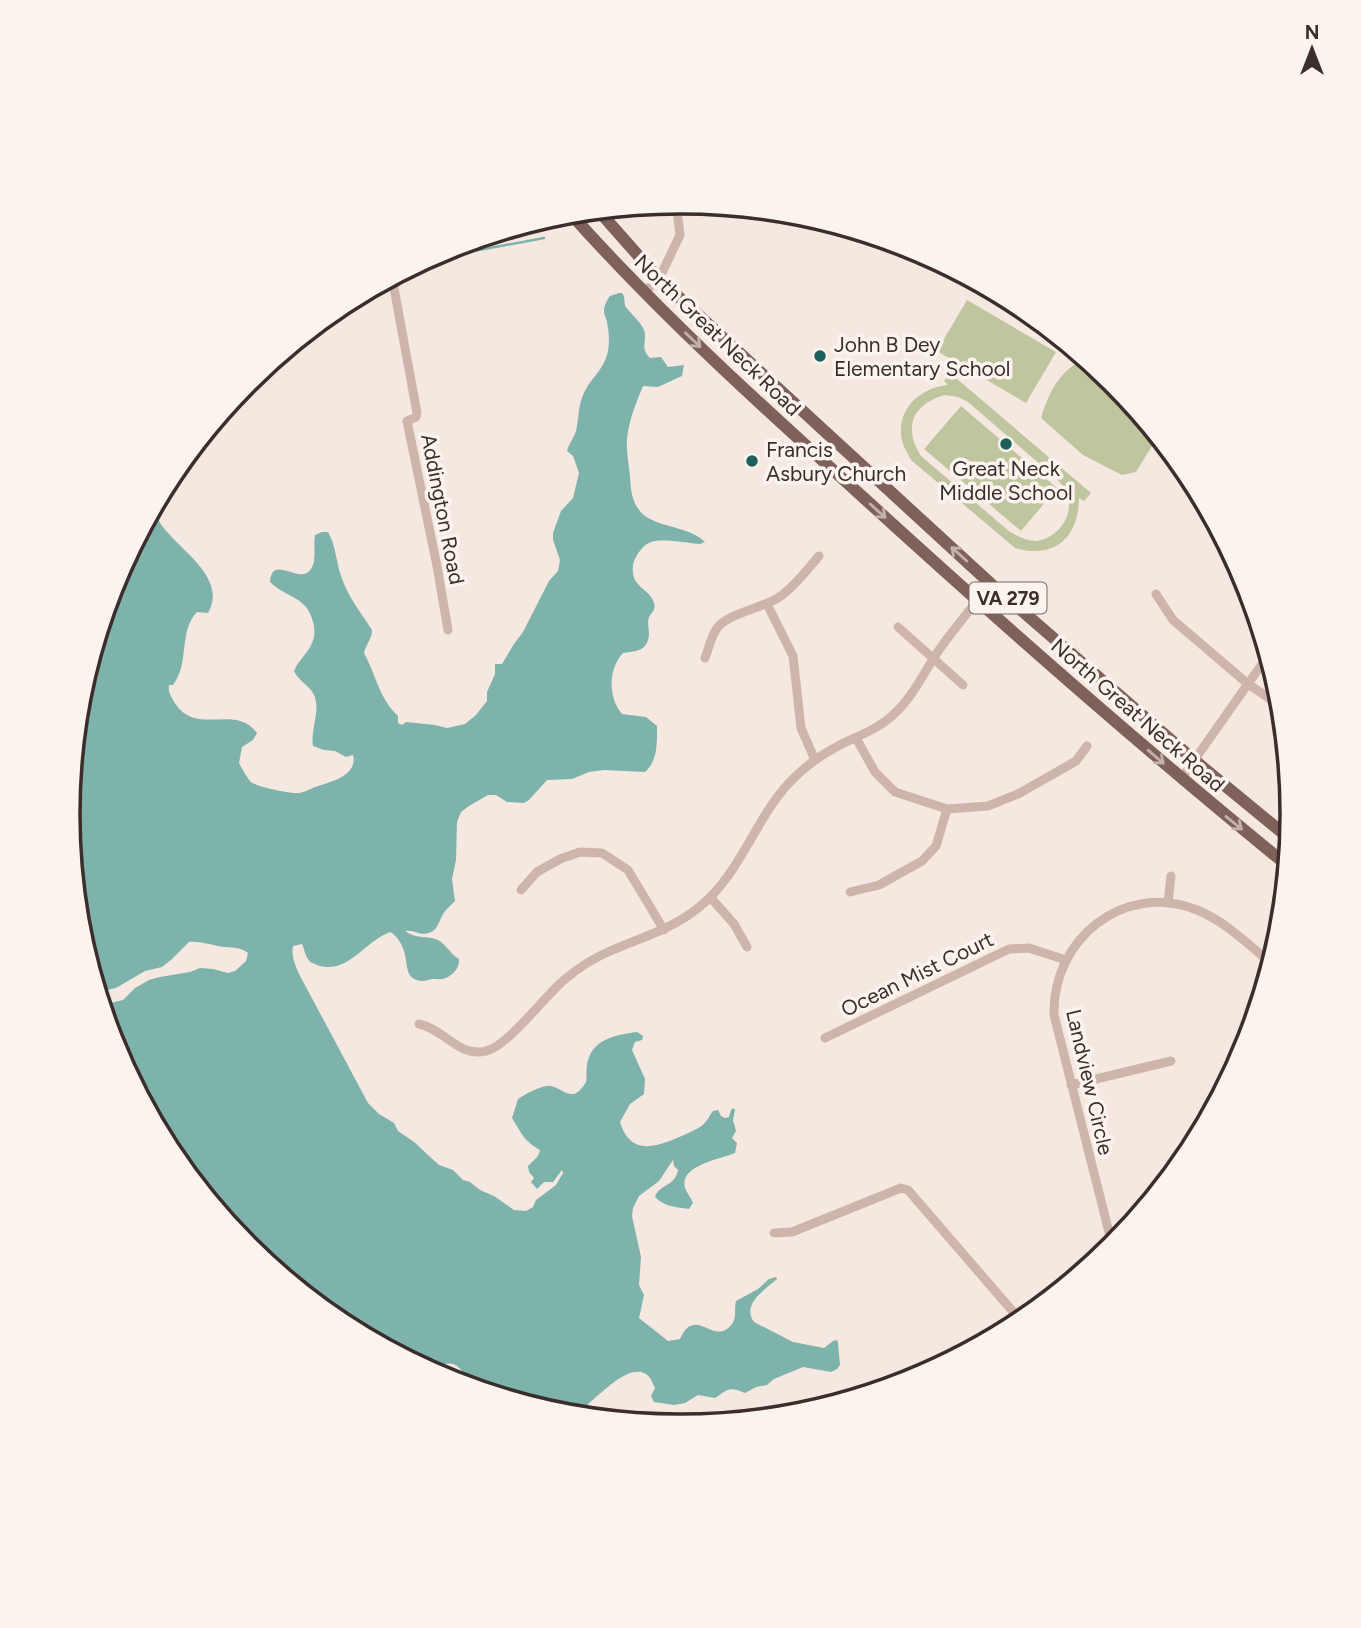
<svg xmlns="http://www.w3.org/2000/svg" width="1361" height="1628" viewBox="0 0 1361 1628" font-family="Figtree,sans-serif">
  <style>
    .green { fill: #bfc59f; fill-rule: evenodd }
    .water { fill: #7eb3ac }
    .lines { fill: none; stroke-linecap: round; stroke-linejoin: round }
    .stream { stroke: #7eb3ac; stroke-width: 2.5 }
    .minor { stroke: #ceb5ab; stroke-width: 9 }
    .major { stroke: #7e615b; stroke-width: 12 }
    .oneway { stroke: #c3b1ac }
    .poi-dot { fill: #1d6059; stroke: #fbf3ee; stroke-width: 2.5 }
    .labels { text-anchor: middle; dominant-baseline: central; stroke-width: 7; stroke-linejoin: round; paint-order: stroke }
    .shield { fill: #fbf3ee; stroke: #756866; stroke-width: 2 }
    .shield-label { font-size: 19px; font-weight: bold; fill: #3b2d2b }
    .street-label { font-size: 21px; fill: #3b2d2b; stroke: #fbf3ee }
    .poi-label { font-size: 21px; fill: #3b2d2b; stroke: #fbf3ee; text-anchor: start }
    .rim { fill: none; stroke: #3b2d2b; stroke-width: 3.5 }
  </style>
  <rect width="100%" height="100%" fill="#f5e8e0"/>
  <g class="green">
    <path d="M967 300 1056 352 1026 403 937 351Z"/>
    <path d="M1086 358 1114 381 1158 436 1136 472 1122 475 1083 455 1041 418C1049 391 1060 370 1086 358Z"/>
    <path d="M950 373 1091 493 1084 501 1079 498C1079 526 1065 553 1032 551 1026 551 1020 549 1015 548L911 460C907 452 901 443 901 434 899 406 923 387 948 385L944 381ZM945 395 958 397 968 402 1057 479C1063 486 1068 493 1069 503 1070 521 1055 539 1036 541 1026 541 1018 536 1010 532L921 456C903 428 912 404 945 395Z"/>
    <path d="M961 406 1057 488 1021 531 924 449Z"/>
  </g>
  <path class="water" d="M619 293H622L624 296 625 306C631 314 640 321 644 330 648 342 639 346 650 358L661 357 668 367 684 365 682 376 658 387 643 386C636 403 629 420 627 439 626 451 629 464 630 477 631 494 633 510 650 519 667 528 691 528 705 542L700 544C687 543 663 538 651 542 645 544 639 551 636 557 632 563 632 571 634 578 638 588 652 593 654 603 656 610 652 612 649 617 647 623 649 628 649 634 648 651 637 651 623 653 608 669 608 698 622 714L646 717 657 726C657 743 658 760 645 772L604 770 589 772 572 779 547 780 529 800 524 803 507 802 496 795H488L469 806 461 812 457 822 456 860 452 879 455 901C451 905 446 909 443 914 439 921 438 930 429 933 420 936 414 929 405 931 418 940 427 935 438 940 447 945 450 954 459 959 459 967 456 972 448 977 443 980 438 979 432 979 428 980 424 981 421 981 405 979 408 966 405 955 403 946 398 936 390 932 365 941 347 976 317 965 313 963 310 963 308 959 305 955 304 948 302 944L293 946C291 955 295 965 299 974L368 1103 379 1114 394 1123 398 1131 414 1142 439 1165 453 1170 463 1180 470 1182 480 1190 494 1196 514 1210 526 1211 533 1207 536 1200 556 1185 563 1173 562 1170 553 1182H544L537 1189 531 1182 534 1178 529 1172 528 1166 538 1156 540 1150C523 1140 522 1134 512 1118L518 1099C525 1094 544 1084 551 1086 566 1090 573 1104 586 1082 587 1077 586 1070 587 1065 591 1039 615 1035 637 1032L643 1036 642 1040 635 1042 632 1050 645 1079 644 1094 630 1104 620 1122C631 1158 659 1146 684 1135 692 1131 702 1128 707 1120 710 1117 710 1114 713 1111L718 1110 721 1116 725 1118 729 1117 731 1110 733 1108 735 1110 733 1120 736 1131 732 1138 737 1143 735 1153C721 1159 679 1165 685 1188 687 1193 691 1198 693 1203L689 1209C677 1207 664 1207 655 1197 660 1183 674 1188 678 1170L674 1166 673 1160 659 1181 639 1196 633 1208 632 1216 641 1257 639 1285 644 1295 639 1318 668 1341 680 1339C696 1304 713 1348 732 1324 737 1318 734 1308 736 1301L758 1289 769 1279 776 1277 777 1279C765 1290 741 1304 754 1322L793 1342 824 1348 833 1341 837 1340 838 1343 840 1365 837 1369 831 1372 803 1367 774 1379 767 1385 756 1387 745 1393C730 1386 728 1389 715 1398L698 1395 685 1403 674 1405 654 1402 651 1396 655 1388C653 1385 652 1381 650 1378 635 1359 606 1389 594 1399 587 1404 581 1414 572 1416 568 1416 564 1415 561 1414L461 1384 464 1374C453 1357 444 1364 430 1371L340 1323 247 1247 171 1154 115 1048 102 1008 110 1003 123 1000 135 988 149 980 160 977 190 972 200 968 213 969 228 973 235 971 246 961 248 953C240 947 234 948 225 947 212 946 203 941 189 942L171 960 162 967 145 971 116 988 98 992 80 933 68 814 80 694 115 579 154 506C156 513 158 521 163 527 181 551 228 579 208 613L197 612C178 632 190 663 173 685H169C168 692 170 694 173 700 195 739 234 702 257 733L253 740 242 747 239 763C241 767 248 779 251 782 257 787 291 794 299 793 305 792 310 789 315 787 330 782 358 776 353 755L346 757 335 751 324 750 313 746C310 729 322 708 313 693 307 684 298 680 294 671 298 661 308 653 312 643 315 637 315 628 313 622 307 596 286 598 270 582 272 553 300 586 311 569 317 559 313 546 315 535L322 532H328C336 546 336 561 341 576 347 595 361 613 372 630 372 639 366 644 364 653 376 675 379 698 398 716V723L402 725 406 722 435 725 447 728 465 724 476 715 487 701V692L495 674V664H502L514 644 523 632 549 581 558 571 560 560 553 540V533L561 511 573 498 579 473 573 456 567 451C569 443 574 438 576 431 579 418 578 405 584 393 590 379 603 370 607 355 610 345 609 332 607 322 606 318 604 315 604 311 604 306 607 300 610 296Z"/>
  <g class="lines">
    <path class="stream" d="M425 260 544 238"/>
    <g class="minor">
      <path d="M392 277 417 413 416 417 407 421 437 566 448 630"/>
      <path d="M644 292 659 279 680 235 676 202"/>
      <path d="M1156 594 1173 620 1248 684 1282 707"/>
      <path d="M767 604 793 656 801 728 815 760"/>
      <path d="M898 627 963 685"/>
      <path d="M705 658C709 648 711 635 718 627 729 613 764 608 781 596 796 585 807 570 819 556"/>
      <path d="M856 738 875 772 895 792 947 809 988 806 1018 794 1076 761 1087 746"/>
      <path d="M1181 779 1269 654"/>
      <path d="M521 890 537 872 560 859 580 852 602 853 628 870 664 930"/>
      <path d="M850 892 879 885 922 861 936 846 947 809"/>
      <path d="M711 898 734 924 747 947"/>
      <path d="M1168 903 1171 876"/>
      <path d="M419 1024C444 1029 459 1058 486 1051 508 1046 544 997 564 980 577 969 592 959 608 952 639 938 671 930 698 908 740 875 753 823 788 784 802 769 819 756 838 746 857 736 877 730 893 715 913 697 924 672 939 650 955 627 973 606 991 584"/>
      <path d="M825 1038 1009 949 1029 948 1066 960"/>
      <path d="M1071 1085 1171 1061"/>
      <path d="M774 1233 792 1232 901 1188 908 1190 1015 1314"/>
      <path d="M1113 1248 1054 1015C1052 939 1124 881 1197 910 1225 921 1249 945 1272 964"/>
      <path d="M989 1340 1015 1314 1076 1277"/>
    </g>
    <g class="major">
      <path d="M598 210 659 279 991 584 1194 760 1290 839"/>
      <path d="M570 213C661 315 763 407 865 499 1003 625 1143 748 1288 866"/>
    </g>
  </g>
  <defs><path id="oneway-shaft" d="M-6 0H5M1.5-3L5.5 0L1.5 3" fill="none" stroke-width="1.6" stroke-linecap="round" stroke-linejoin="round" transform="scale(1.75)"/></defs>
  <g class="oneway">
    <use href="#oneway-shaft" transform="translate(693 340) rotate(44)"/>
    <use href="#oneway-shaft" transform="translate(878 511) rotate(42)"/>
    <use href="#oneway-shaft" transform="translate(959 554) rotate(-138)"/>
    <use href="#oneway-shaft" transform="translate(1156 757) rotate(41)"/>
    <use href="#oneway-shaft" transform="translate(1234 823) rotate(39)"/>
  </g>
  <g class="poi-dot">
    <circle cx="820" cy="356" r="7"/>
    <circle cx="1006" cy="444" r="7"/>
    <circle cx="752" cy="461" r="7"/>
  </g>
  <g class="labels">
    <rect class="shield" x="969.5" y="582.5" width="77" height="31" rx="5"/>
    <g class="shield-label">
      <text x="1008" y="598">VA 279</text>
    </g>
    <g class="street-label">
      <text transform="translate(718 335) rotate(44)">North Great Neck Road</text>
      <text transform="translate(443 509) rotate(79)">Addington Road</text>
      <text transform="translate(1138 715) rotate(41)">North Great Neck Road</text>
      <text transform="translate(917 974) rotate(-26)">Ocean Mist Court</text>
      <text transform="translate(1090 1082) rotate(77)">Landview Circle</text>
    </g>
    <g class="poi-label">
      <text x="834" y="344">John B Dey<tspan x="834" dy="24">Elementary School</tspan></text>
      <text x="766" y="449">Francis<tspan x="766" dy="24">Asbury Church</tspan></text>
      <text x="1006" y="468" text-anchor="middle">Great Neck<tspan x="1006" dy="24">Middle School</tspan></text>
    </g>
  </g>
  <path d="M0 0H1361V1628H0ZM80 814a600 600 0 1 1 1200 0a600 600 0 1 1-1200 0Z" fill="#fbf3ee" fill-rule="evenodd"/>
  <path class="rim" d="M80 814a600 600 0 1 1 1200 0a600 600 0 1 1-1200 0Z"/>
  <g transform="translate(1312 49)" stroke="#fbf3ee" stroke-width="5" paint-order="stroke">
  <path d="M0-5L12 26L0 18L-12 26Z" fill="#3b2d2b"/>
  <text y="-10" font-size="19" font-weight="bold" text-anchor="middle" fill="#3b2d2b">N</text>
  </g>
</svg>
